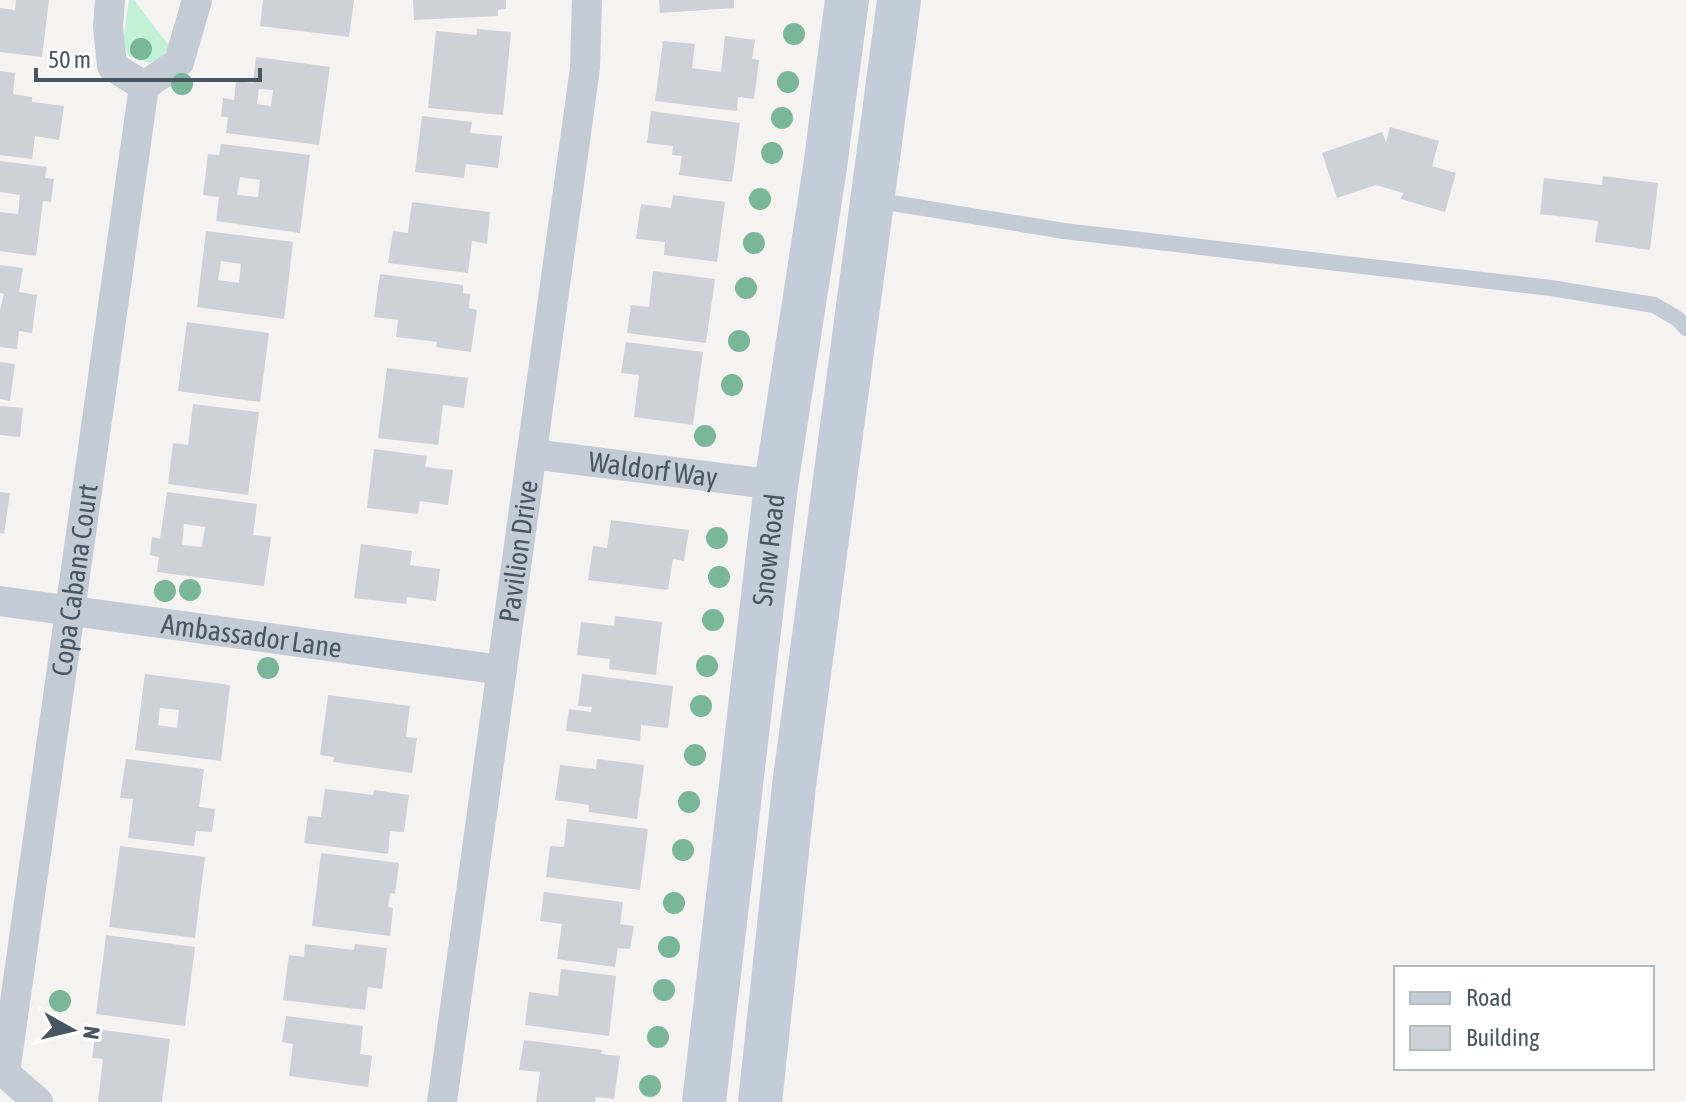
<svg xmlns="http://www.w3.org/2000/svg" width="1686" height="1102" viewBox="0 0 1686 1102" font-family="'Asap Condensed',sans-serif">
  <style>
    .green { fill: #c2f1d5 }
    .building { fill: #ced1d7; fill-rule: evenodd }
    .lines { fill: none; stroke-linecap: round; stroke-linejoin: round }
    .lane { stroke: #c3ccd4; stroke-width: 16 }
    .street { stroke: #c3ccd4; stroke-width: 30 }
    .secondary { stroke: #c3cdd9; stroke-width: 44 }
    .tree { fill: #7ab798 }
    .labels { text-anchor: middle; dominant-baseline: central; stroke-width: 8; stroke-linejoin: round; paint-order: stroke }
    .street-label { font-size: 28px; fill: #495561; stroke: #fff }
  </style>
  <rect width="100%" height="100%" fill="#f5f2f2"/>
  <path class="green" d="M129 0H134L170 47 160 58 149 63 129 56 123 43Z"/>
  <g class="building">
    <path d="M16 0H49L42 57 0 52V8L15 10Z"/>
    <path d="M263 0H354L349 37 260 26Z"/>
    <path d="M413 0H506V9L498 10V16L414 20Z"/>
    <path d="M659 0H734V8L660 13Z"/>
    <path d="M477 29 511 32 503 115 428 108 436 31 477 35Z"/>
    <path d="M725 36 755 40 752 59 759 60 754 99 738 97 737 111 655 101 663 41 695 44 692 68 721 72Z"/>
    <path d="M256 57 330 67 319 145 226 133 228 117H221L223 98 234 100 236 81 253 83ZM259 89 273 90 271 106 257 104Z"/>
    <path d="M0 71 15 73 13 94 32 97V102L64 106 59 140 35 136 32 159 0 155Z"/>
    <path d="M651 111 740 123 732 182 679 175 682 156 672 155 673 146 647 143Z"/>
    <path d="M422 116 472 122 470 133 502 136 498 168 466 164 464 178 415 172Z"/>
    <path d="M1390 127 1439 141 1432 166 1456 173 1445 212 1401 199 1403 193 1376 185 1337 198 1322 153 1382 132 1386 142Z"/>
    <path d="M221 144 310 155 300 233 216 221 219 197 203 195 208 154 219 155ZM240 177 260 180 258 197 237 195Z"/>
    <path d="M0 161 47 167 45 178 54 179 51 202 43 201 36 256 0 251V212L18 214 20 195 0 192Z"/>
    <path d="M1603 176 1658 183 1650 250 1595 242 1598 221 1540 214 1544 178 1602 185Z"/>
    <path d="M673 195 725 202 717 262 664 255 665 242 636 239 641 204 671 208Z"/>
    <path d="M412 202 490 212 487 244 472 241 468 273 388 263 393 231 408 233Z"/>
    <path d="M206 231 293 242 284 319 197 307ZM221 261 241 264 239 283 218 280Z"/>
    <path d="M0 265 23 268 19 292 37 295 32 333 19 331 17 349 0 347V310L4 294 0 293Z"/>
    <path d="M653 271 715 279 706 343 627 333 631 305 649 307Z"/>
    <path d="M380 274 463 285V293L470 294 469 308 477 310 471 352 436 347 437 342 396 337 398 320 374 317Z"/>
    <path d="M187 322 269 333 260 402 178 391Z"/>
    <path d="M626 342 703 352 693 425 634 417 639 375 621 373Z"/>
    <path d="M0 362 15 364 10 401 0 399Z"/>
    <path d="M387 368 468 378 464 408 443 405 438 445 378 438Z"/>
    <path d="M193 404 259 412 248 495 168 484 173 443 188 445Z"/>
    <path d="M0 406 23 408 20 437 0 435Z"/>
    <path d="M374 449 427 456 425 467 453 470 448 505 420 501 418 514 367 508Z"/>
    <path d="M0 492 10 493 4 534 0 533Z"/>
    <path d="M167 492 257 504 253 535 271 537 264 586 157 572 159 557 150 555 152 537 160 539ZM184 524 205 527 202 547 182 545Z"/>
    <path d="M611 520 689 530 684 561 673 559 668 590 588 580 593 546 607 548Z"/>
    <path d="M361 544 412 551 410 565 440 569 436 601 407 597 406 604 354 598Z"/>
    <path d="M615 616 662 622 656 675 609 669 610 659 577 655 581 622 614 626Z"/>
    <path d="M145 674 230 685 221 761 135 750ZM160 708 179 710 177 728 158 725Z"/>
    <path d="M582 674 673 686 668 728 641 725 640 741 566 731 569 709 591 712 592 707 578 706Z"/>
    <path d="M328 695 410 706 406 737 417 738 412 773 333 762 334 757 320 755Z"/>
    <path d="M126 759 204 769 199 807 215 809 212 832 196 831 194 846 128 838 133 799 120 798Z"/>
    <path d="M597 759 644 765 637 819 589 812V805L555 800 560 765 596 769Z"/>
    <path d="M325 789 373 795 374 790 409 795 404 832 390 831 388 854 304 843 308 816 321 817Z"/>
    <path d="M567 819 648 829 640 890 546 877 550 846 564 847Z"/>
    <path d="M120 846 205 857 195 938 109 927Z"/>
    <path d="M321 853 399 863 395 894 390 893 388 907 393 908 390 936 312 926Z"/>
    <path d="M544 892 623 902 620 924 634 926 630 949 618 948 615 967 557 959 562 924 540 921Z"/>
    <path d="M106 935 195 947 185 1026 96 1014Z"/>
    <path d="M305 944 354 950 355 944 387 948 382 989 368 987 365 1010 283 1000 289 955 304 957Z"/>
    <path d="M561 969 616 976 609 1036 525 1025 529 992 558 996Z"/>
    <path d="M286 1016 363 1026 360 1054 372 1056 368 1087 289 1076 293 1044 282 1042Z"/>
    <path d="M96 1029 170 1039 162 1102H98L103 1059 92 1058Z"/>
    <path d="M524 1040 602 1050 601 1054 620 1056 614 1099 596 1097 595 1102H536L540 1072 519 1070Z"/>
  </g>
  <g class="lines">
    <path class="lane" d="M874 200 1064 231 1551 288 1654 305 1678 319 1686 328"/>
    <g class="street">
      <path d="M110 0 108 26 112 66 144 86"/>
      <path id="s1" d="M532 454 776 485"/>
      <path id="s2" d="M0 601 502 670"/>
      <path id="s3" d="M5 1073 144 86 179 62 197 0"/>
      <path d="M5 1073 38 1102"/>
      <path id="s4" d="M442 1102 585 68 587 0"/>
    </g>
    <g class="secondary">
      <path id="s5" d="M704 1102 776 485 825 167 847 0"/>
      <path d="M760 1102 794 786 899 0"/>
    </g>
  </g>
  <g class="tree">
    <circle cx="794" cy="34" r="11"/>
    <circle cx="141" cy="49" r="11"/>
    <circle cx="788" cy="82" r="11"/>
    <circle cx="182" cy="84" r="11"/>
    <circle cx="782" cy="118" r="11"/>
    <circle cx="772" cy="153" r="11"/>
    <circle cx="760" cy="199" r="11"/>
    <circle cx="754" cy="243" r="11"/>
    <circle cx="746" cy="288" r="11"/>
    <circle cx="739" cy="341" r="11"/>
    <circle cx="732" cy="385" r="11"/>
    <circle cx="705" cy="436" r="11"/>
    <circle cx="717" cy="538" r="11"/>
    <circle cx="719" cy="577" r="11"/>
    <circle cx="190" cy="590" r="11"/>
    <circle cx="165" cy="591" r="11"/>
    <circle cx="713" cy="620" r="11"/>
    <circle cx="707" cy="666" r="11"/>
    <circle cx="268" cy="668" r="11"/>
    <circle cx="701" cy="706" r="11"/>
    <circle cx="695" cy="755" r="11"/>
    <circle cx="689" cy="802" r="11"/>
    <circle cx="683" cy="850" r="11"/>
    <circle cx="674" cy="903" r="11"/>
    <circle cx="669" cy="947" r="11"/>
    <circle cx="664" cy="990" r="11"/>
    <circle cx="60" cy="1001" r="11"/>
    <circle cx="658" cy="1037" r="11"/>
    <circle cx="650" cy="1086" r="11"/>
  </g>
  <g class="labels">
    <g class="street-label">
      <text stroke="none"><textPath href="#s1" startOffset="122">Waldorf Way</textPath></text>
      <text stroke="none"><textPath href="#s5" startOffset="556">Snow Road</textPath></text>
      <text stroke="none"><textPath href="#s4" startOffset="556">Pavilion Drive</textPath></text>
      <text stroke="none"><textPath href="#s3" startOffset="498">Copa Cabana Court</textPath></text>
      <text stroke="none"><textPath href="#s2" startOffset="254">Ambassador Lane</textPath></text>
    </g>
  </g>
  <rect x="1394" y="966" width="260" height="104" fill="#ffffff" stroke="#b6bbc0" stroke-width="2"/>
  <rect x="1410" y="992" width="40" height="12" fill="#c3cdd9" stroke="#b6bbc0" stroke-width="2"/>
  <text x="1466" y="1006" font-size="24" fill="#495561">Road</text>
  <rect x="1410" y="1026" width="40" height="24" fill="#ced1d7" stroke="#b6bbc0" stroke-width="2"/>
  <text x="1466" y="1046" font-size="24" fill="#495561">Building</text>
  <g transform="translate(72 1030) rotate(98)" stroke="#ffffff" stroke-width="6" paint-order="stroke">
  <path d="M0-6L14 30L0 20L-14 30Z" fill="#495561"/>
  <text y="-12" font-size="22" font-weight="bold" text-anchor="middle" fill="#495561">N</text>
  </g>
  <path d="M36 68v12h224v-12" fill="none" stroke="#495561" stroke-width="4"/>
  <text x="48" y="68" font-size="24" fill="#495561" stroke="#ffffff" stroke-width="6" paint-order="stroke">50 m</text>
</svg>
